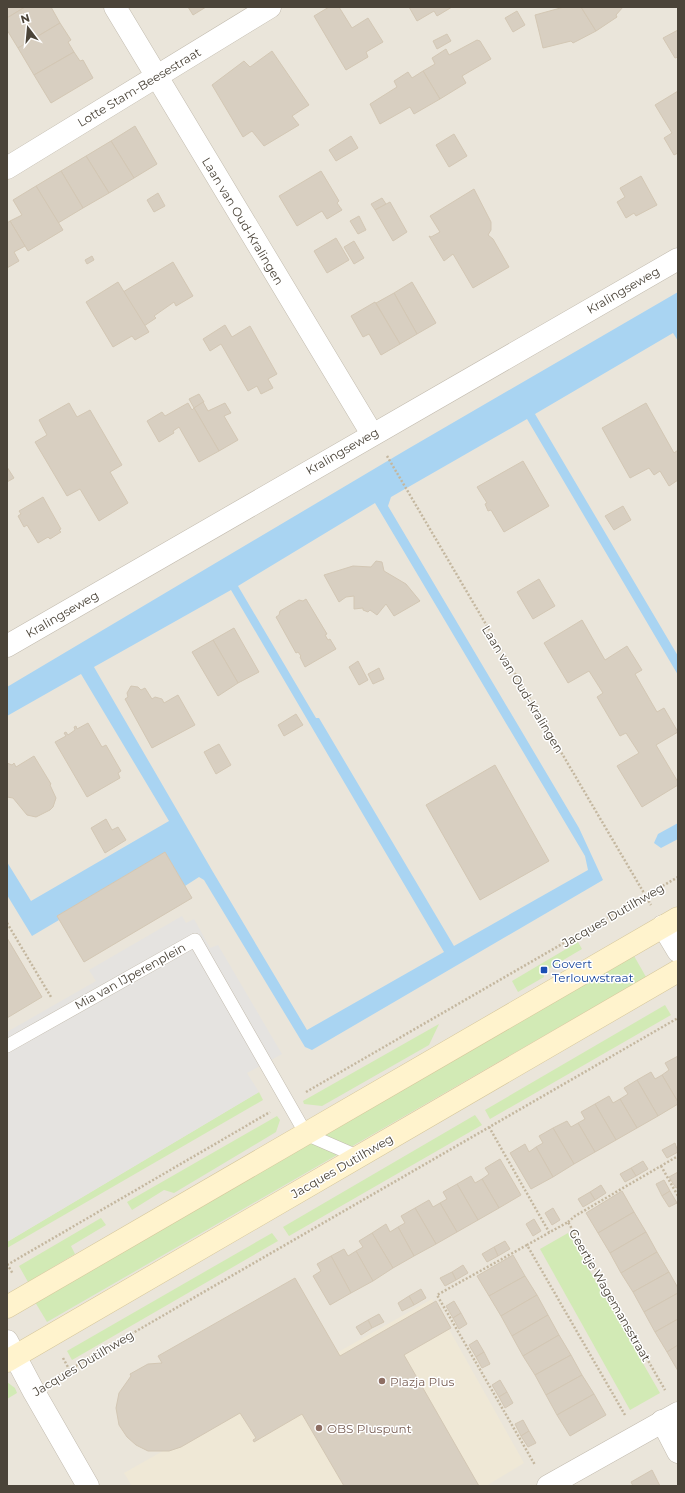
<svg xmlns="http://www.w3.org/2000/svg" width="685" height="1493" viewBox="0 0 685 1493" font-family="Montserrat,sans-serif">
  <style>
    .residential { fill: #eae5da }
    .education { fill: #efe8d6 }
    .green { fill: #d2eab5 }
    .parking { fill: #e5e3e0 }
    .water { fill: #a9d4f2; fill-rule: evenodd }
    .building { fill: #d8cfc1; stroke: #d3c7b4 }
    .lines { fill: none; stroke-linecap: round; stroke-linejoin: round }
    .service-casing { stroke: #c2bbae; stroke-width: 14 }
    .minor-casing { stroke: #c2bbae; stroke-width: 23 }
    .secondary-casing { stroke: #d6c79b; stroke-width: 23 }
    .path { stroke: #c4b79f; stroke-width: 2.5; stroke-dasharray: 2 2; stroke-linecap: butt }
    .service { stroke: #fff; stroke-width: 13 }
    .minor { stroke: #fff; stroke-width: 22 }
    .secondary { stroke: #fff3cd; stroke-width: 22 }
    .transit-dot { fill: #1a4fb4; stroke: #fff; stroke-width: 1.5 }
    .education-dot { fill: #8d6e63; stroke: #fff; stroke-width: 1.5 }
    .labels { text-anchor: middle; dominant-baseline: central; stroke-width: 3; stroke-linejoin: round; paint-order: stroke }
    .street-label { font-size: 12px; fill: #4b4439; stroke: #fff }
    .transit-label { font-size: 12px; fill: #164399; stroke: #fff; text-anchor: start }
    .education-label { font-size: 12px; fill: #785e54; stroke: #fff; text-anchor: start }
  </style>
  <rect width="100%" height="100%" fill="#f6f3ec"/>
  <rect class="residential" x="7" y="7" width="671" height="1479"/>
  <path class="education" d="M432 1299 524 1463 486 1486H132L124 1473Z"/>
  <g class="green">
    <path d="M578 942 582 949 543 972 544 977 518 992 512 981Z"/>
    <path d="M633 954 646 977 47 1322 35 1302Z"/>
    <path d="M665 1005 671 1015 490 1119 485 1110Z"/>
    <path d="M439 1024 429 1045 322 1106 304 1104 303 1101Z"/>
    <path d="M259 1092 263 1100 7 1248V1242Z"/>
    <path d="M475 1115 482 1125 289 1236 283 1227Z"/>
    <path d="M277 1116 280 1120 276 1132 174 1193 164 1190 132 1210 127 1202Z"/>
    <path d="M101 1218 106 1225 71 1246 75 1254 28 1282 19 1266Z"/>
    <path d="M272 1233 278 1241 72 1360 67 1351Z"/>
    <path d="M568 1233 660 1393 630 1410 540 1249Z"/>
    <path d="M7 1382 15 1388 17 1393 7 1399Z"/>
  </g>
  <path class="parking" d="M182 916 186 923 194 919 210 948 218 945 282 1054 247 1073 259 1092 7 1242V1032L96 981 89 970Z"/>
  <g class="water">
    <path d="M678 292V341L673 333 535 414 678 656V675L527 419 391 497 388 506 579 828 603 880 312 1050 305 1047 204 880 199 877 185 886 165 852 57 916 59 920 32 936 7 895V862L31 901 169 821 81 674 7 716V687L406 450ZM375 503 585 856 588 870 454 946 319 718H316L238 586ZM231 590 444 952 307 1030 213 872 94 667Z"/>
    <path d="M678 823V839L661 848 654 843 658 834Z"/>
  </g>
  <g class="building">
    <path d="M7 7H25L7 18Z"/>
    <path d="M25 7H51L60 23 18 48 7 30V18Z"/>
    <path d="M188 7H206L193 15Z"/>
    <path d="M329 7H339L352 28 368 18 383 42 366 52 368 57 346 70 314 16Z"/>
    <path d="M409 7H452L437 16 434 11 417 21Z"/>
    <path d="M564 7H581L596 31 573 43 571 41 543 48 535 15Z"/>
    <path d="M581 7H623L616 15 617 17 596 31Z"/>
    <path d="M517 11 525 25 513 32 505 18Z"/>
    <path d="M60 23 71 40 68 42 74 52 34 75 18 48Z"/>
    <path d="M678 30V57L675 58 663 38Z"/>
    <path d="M447 34 451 41 437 49 433 41Z"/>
    <path d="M477 40 480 41 491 59 462 76 466 83 440 99 423 71 435 64 432 58 446 49 449 55Z"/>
    <path d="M272 51 309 105 292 116 299 125 264 146 252 131 243 137 212 85 244 61 250 67Z"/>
    <path d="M74 52 80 61 83 60 93 78 51 103 34 75Z"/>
    <path d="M423 71 440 99 414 114 410 107 380 124 370 104 397 87 394 81 408 72 412 78Z"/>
    <path d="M678 91V153L674 155 664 138 672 133 655 105Z"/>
    <path d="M135 126 157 164 134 178 111 141Z"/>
    <path d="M454 134 467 156 449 167 436 145Z"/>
    <path d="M351 136 358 148 336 161 329 150Z"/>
    <path d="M111 141 134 178 109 193 86 156Z"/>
    <path d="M86 156 109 193 83 208 61 171Z"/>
    <path d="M61 171 83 208 58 223 36 186Z"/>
    <path d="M321 171 339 201 337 203 342 210 327 219 322 211 297 226 279 196Z"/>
    <path d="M641 176 657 205 636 216 634 213 626 218 617 202 625 197 620 188Z"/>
    <path d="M36 186 63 230 28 251 10 221 22 215 13 200Z"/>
    <path d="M474 189 491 222V230L488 235 493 239 509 267 473 288 453 254 444 261 429 236 431 237 440 232 430 216Z"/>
    <path d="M158 193 165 206 154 212 147 200Z"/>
    <path d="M382 198 386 204 375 210 371 204Z"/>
    <path d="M390 202 407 232 393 241 375 210Z"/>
    <path d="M359 216 366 230 358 234 350 221Z"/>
    <path d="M10 221 25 246 14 252 19 261 7 268V223Z"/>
    <path d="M336 238 349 260 327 273 314 251Z"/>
    <path d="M354 241 364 258 354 264 344 247Z"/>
    <path d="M92 256 94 260 87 264 85 260Z"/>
    <path d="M173 262 193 296 176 306 174 302 154 316 156 318 144 326 123 292Z"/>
    <path d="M118 282 149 332 135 340 132 336 113 347 86 302Z"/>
    <path d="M412 282 436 323 417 334 394 293Z"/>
    <path d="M394 293 417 334 400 344 376 303Z"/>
    <path d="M375 302 400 344 381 355 369 334 363 337 351 316Z"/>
    <path d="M225 325 232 337 250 326 277 374 268 379 273 388 261 394 257 386 248 391 221 344 210 351 203 339Z"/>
    <path d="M199 394 204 402 194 408 189 399Z"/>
    <path d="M203 402 208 411 225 403 231 413 224 416 238 440 219 451 194 408Z"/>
    <path d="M69 403 77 417 90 410 122 465 110 472 128 503 99 521 80 489 67 496 35 442 47 435 39 420Z"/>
    <path d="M188 403 192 410 194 408 219 451 199 462 179 427 173 431 174 433 159 442 147 421 162 412 165 416Z"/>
    <path d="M646 403 674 453 678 450V480L669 486 660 471 654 475 649 468 630 478 602 428Z"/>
    <path d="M523 461 549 506 504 532 491 510 488 511 485 504 487 503 477 487Z"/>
    <path d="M7 467 14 478 7 482Z"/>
    <path d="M43 497 61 529 59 530 61 532 50 539 48 537 38 543 27 525 24 527 18 516 21 514 19 511Z"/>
    <path d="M623 506 631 520 614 530 605 516Z"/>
    <path d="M376 561 382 562 384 571 406 584 420 601 394 616 386 604 377 615 370 610 368 612 363 610V608L354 609V596L346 597 339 602 324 575 353 566 371 567Z"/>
    <path d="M539 579 555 606 533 619 517 592Z"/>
    <path d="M306 599 327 634 325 635 328 640 330 639 336 649 305 667 300 657 301 656 298 652 296 653 276 617 279 615 280 611 299 600 303 601Z"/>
    <path d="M582 620 605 660 627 646 642 670 635 674 657 712 664 708 678 732 656 745 678 782V785L642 807 617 766 639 753 626 733 620 736 597 697 603 693 589 671 568 683 544 643Z"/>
    <path d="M234 628 259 672 238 683 213 640Z"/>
    <path d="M213 640 238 683 218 696 192 652Z"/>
    <path d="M358 661 368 680 359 685 349 667Z"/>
    <path d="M379 668 384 679 373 684 368 674Z"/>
    <path d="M131 686 138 687 141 690 145 688 152 699 155 697 162 699 164 703 178 695 195 725 152 748 125 699 128 697 127 693Z"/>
    <path d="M296 714 303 725 284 736 278 725Z"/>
    <path d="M88 723 102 747 106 745 121 771 118 773 120 778 87 797 55 742 66 736 64 733 66 732 68 735 75 730 74 727 76 726 77 729Z"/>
    <path d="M219 744 231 765 216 774 204 752Z"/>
    <path d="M34 756 51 784 50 785 56 798 53 807 50 810 36 817 27 815 13 798 7 797V763L12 765 14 763 16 767Z"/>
    <path d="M495 765 549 861 480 900 426 805Z"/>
    <path d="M106 819 112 830 118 827 126 840 105 853 91 828Z"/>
    <path d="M165 852 192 898 84 962 57 916Z"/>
    <path d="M7 938 42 997 7 1018Z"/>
    <path d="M678 1056V1102L662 1075 669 1070 665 1063Z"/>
    <path d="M651 1072 655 1079 662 1075 678 1102V1104L658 1116 637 1080Z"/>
    <path d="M637 1080 658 1116 637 1128 620 1099 628 1094 624 1088Z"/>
    <path d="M609 1096 613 1103 620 1099 637 1128 616 1140 595 1104Z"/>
    <path d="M595 1104 616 1140 595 1152 578 1123 585 1119 581 1112Z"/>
    <path d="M567 1121 571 1127 578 1123 595 1152 574 1164 553 1128Z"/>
    <path d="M553 1128 574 1164 553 1177 536 1147 543 1143 539 1136Z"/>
    <path d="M675 1143 678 1152 667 1158 662 1150Z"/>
    <path d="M525 1144 529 1152 536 1147 553 1177 531 1189 510 1153Z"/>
    <path d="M500 1159 521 1195 499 1208 482 1179 489 1174 485 1168Z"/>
    <path d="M643 1161 648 1169 636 1176 631 1168Z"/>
    <path d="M631 1168 636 1176 625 1182 620 1174Z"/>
    <path d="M678 1172V1187L676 1188 669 1177Z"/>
    <path d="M471 1176 475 1183 482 1179 499 1208 478 1220 457 1184Z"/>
    <path d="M664 1180 670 1191 662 1196 656 1184Z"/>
    <path d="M457 1184 478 1220 457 1232 440 1203 447 1199 443 1192Z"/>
    <path d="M601 1185 606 1193 595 1200 590 1192Z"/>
    <path d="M622 1191 634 1212 598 1233 586 1213Z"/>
    <path d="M670 1191 677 1203 669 1207 662 1196Z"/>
    <path d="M590 1192 595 1200 583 1207 578 1199Z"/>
    <path d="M429 1200 433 1207 440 1203 457 1232 436 1244 415 1208Z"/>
    <path d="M415 1208 436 1244 414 1256 398 1227 405 1223 401 1216Z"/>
    <path d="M553 1208 560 1220 552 1225 545 1213Z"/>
    <path d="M634 1212 646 1232 610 1253 598 1233Z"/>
    <path d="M534 1219 541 1231 533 1236 526 1224Z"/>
    <path d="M386 1224 390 1232 398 1227 414 1256 393 1268 372 1233Z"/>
    <path d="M646 1232 657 1252 621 1273 610 1253Z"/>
    <path d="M372 1233 393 1268 373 1281 356 1251 363 1247 359 1241Z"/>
    <path d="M505 1241 510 1249 498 1256 494 1247Z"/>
    <path d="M494 1247 498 1256 487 1262 482 1254Z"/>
    <path d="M344 1249 348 1256 356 1251 373 1281 351 1293 331 1256Z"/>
    <path d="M657 1252 669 1272 633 1292 621 1273Z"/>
    <path d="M513 1255 525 1276 489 1296 477 1276Z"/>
    <path d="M331 1256 351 1293 330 1305 313 1276 321 1271 317 1264Z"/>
    <path d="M463 1265 468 1273 456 1280 452 1272Z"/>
    <path d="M452 1272 456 1280 445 1286 440 1278Z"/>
    <path d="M669 1272 678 1288V1293L644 1312 633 1292Z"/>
    <path d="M525 1276 537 1295 501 1316 489 1296Z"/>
    <path d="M295 1278 340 1356 436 1301 451 1328 404 1355 479 1486H344L302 1414 254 1442 253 1440 256 1438 240 1413 181 1447 169 1451H148L136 1445 127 1437 119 1425 116 1408 119 1393 131 1376 130 1374 148 1364 162 1363 158 1356Z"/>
    <path d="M421 1289 426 1298 414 1305 409 1296Z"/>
    <path d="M678 1293V1319L655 1332 644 1312Z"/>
    <path d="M537 1295 548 1315 512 1336 501 1316Z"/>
    <path d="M409 1296 414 1305 402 1311 398 1303Z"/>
    <path d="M454 1301 461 1313 453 1318 446 1306Z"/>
    <path d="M461 1313 467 1324 459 1329 453 1318Z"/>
    <path d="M379 1314 384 1322 372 1328 368 1320Z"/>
    <path d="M548 1315 559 1335 523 1356 512 1336Z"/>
    <path d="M678 1319V1345L667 1352 655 1332Z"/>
    <path d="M368 1320 372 1328 361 1335 356 1327Z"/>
    <path d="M559 1335 571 1355 535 1375 523 1356Z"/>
    <path d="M477 1340 484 1352 476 1357 469 1345Z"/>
    <path d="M678 1345V1371L667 1352Z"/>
    <path d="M484 1352 490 1364 482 1368 476 1357Z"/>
    <path d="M571 1355 582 1375 546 1395 535 1375Z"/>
    <path d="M582 1375 594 1394 557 1415 546 1395Z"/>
    <path d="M500 1380 507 1392 499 1397 492 1385Z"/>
    <path d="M507 1392 513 1403 505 1408 499 1397Z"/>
    <path d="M594 1394 606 1415 570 1436 557 1415Z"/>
    <path d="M523 1420 529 1431 521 1436 515 1424Z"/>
    <path d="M529 1431 536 1443 528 1447 521 1436Z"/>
    <path d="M652 1470 660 1486H633L631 1482Z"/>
  </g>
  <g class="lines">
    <defs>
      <path id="service" d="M7 1046 195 940 306 1134 359 1157"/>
      <g id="minor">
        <path d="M115 7 372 434"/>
        <path d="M7 168 270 7"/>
        <path d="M7 646 678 259"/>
        <path d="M663 926 678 951"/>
        <path d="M7 1341 34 1392 88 1486"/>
        <path d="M662 1421 678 1452"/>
        <path d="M548 1486 678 1413"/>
      </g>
      <g id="secondary">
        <path d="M7 1307 678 918"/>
        <path d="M7 1361 678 971"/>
      </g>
    </defs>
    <use href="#service" class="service-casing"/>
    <use href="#minor" class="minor-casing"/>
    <use href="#secondary" class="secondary-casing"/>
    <g class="path">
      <path d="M387 456 651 905"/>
      <path d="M7 923 51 997"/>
      <path d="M306 1092 678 877"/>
      <path d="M489 1127 549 1232"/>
      <path d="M661 1166 678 1196"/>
      <path d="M568 1222 575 1216 678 1156"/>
      <path d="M527 1245 437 1295 535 1465"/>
      <path d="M7 1264 13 1274"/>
      <path d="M7 1265 270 1112"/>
      <path d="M63 1358 69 1369"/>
      <path d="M55 1378 678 1018"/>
      <path d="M625 1415 527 1245 568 1222 665 1390"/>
    </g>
    <use href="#service" class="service"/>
    <use href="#minor" class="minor"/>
    <use href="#secondary" class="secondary"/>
  </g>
  <rect class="transit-dot" x="540" y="966" width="8" height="8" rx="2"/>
  <g class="education-dot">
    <circle cx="382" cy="1381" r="4"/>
    <circle cx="319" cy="1428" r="4"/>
  </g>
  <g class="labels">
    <g class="street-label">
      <text transform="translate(139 87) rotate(-31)">Lotte Stam-Beesestraat</text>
      <text transform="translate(243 221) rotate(59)">Laan van Oud-Kralingen</text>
      <text transform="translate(623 290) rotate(-30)">Kralingseweg</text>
      <text transform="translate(342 451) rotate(-30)">Kralingseweg</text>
      <text transform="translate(62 614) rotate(-30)">Kralingseweg</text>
      <text transform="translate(523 689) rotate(59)">Laan van Oud-Kralingen</text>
      <text transform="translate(613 915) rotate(-30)">Jacques Dutilhweg</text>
      <text transform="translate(130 976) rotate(-29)">Mia van IJperenplein</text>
      <text transform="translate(342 1166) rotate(-30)">Jacques Dutilhweg</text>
      <text transform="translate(610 1295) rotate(60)">Geertje Wagemansstraat</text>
      <text transform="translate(83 1363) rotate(-31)">Jacques Dutilhweg</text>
    </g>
    <g class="transit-label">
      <text x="552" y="963">Govert<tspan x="552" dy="14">Terlouwstraat</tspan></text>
    </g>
    <g class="education-label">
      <text x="390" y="1381">Plazja Plus</text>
      <text x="327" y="1428">OBS Pluspunt</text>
    </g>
  </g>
  <rect width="685" height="1493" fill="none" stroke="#4b4439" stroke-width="16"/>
  <g transform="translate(28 28) rotate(344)" stroke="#ffffff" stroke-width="3" paint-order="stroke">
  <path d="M0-3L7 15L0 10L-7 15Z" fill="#4b4439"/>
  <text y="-6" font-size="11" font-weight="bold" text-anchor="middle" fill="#4b4439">N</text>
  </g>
</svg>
